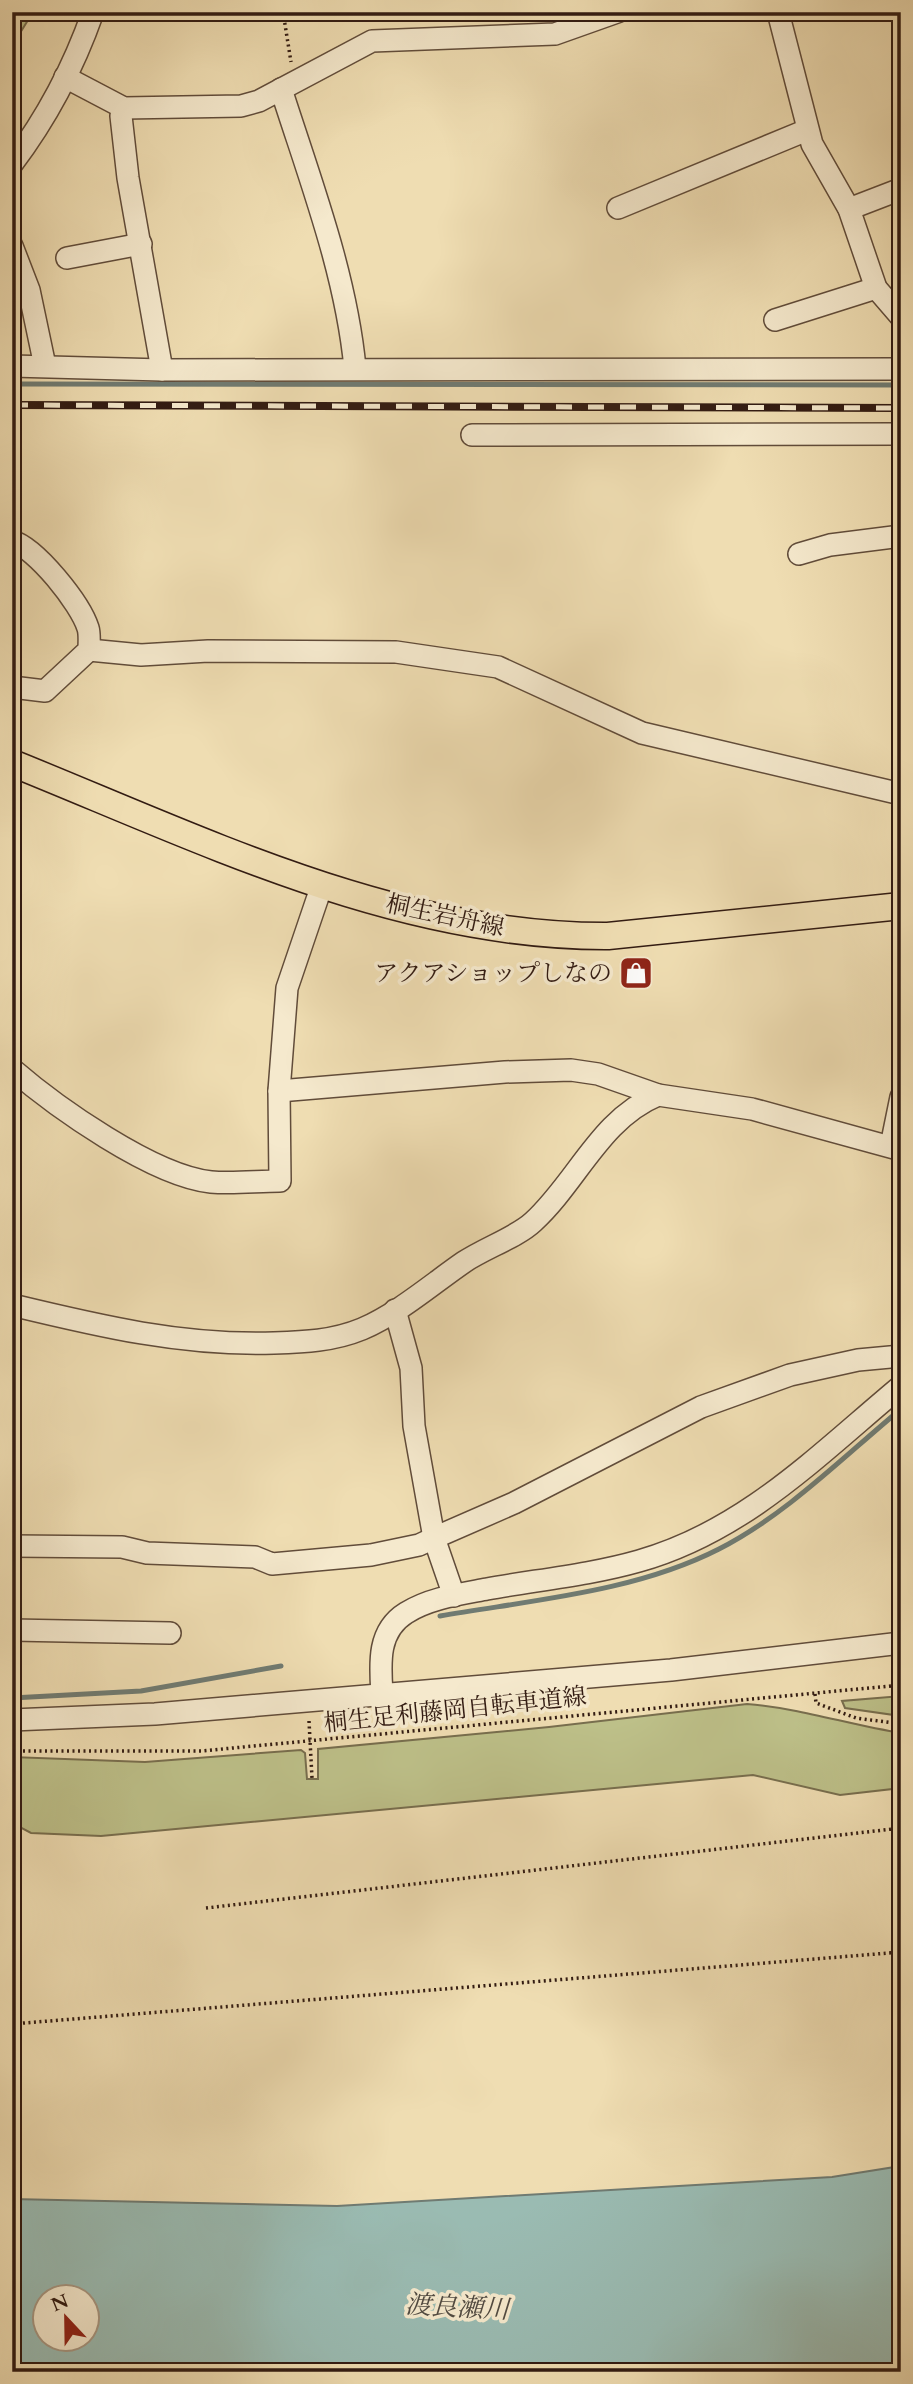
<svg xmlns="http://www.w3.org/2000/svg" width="913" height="2384" viewBox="0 0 913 2384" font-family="Cardo,'Noto Serif JP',serif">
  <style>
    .green { fill: #bdc089; stroke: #786e4e; stroke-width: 2 }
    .water { fill: #9abbb2; stroke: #707b72; stroke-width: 2; fill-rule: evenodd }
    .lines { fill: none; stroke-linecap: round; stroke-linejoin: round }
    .stream { stroke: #707b72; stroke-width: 5 }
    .minor-casing { stroke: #614c3a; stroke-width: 24 }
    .major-casing { stroke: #321b12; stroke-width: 29 }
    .path { stroke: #321b12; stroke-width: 3.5; stroke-dasharray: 2 3.5; stroke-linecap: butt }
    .minor { stroke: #f5e9cd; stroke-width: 21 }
    .major { stroke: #efddb2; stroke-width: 26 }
    .rail-casing { stroke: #321b12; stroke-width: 8 }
    .rail { stroke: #f5e9cd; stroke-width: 5; stroke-dasharray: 16; stroke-linecap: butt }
    .labels { text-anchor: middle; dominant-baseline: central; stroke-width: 7; stroke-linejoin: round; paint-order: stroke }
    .street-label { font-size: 24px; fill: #321b12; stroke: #f5e9cd }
    .poi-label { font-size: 24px; fill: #321b12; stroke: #f5e9cd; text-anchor: end }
    .water-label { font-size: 26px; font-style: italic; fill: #514b42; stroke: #f5e9cd }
  </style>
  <rect width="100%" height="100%" fill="#efddb2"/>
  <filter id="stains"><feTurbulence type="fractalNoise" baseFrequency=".00286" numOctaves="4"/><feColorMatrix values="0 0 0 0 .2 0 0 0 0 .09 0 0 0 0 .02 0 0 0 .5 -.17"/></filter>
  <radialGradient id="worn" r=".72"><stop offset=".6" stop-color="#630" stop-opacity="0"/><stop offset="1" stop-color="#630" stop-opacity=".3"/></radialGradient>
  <g class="green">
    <path d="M12 12H33L12 46Z"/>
    <path d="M901 1696V1716L845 1708 842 1701Z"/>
    <path d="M747 1704C799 1708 850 1725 901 1733V1788L840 1795 753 1775 101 1836 31 1833 12 1823V1757L145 1762 301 1750 305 1753 307 1779H318V1749L549 1727Z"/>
  </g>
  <path class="water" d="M901 2166V2372H12V2199L337 2206 832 2177ZM46 2296H88V2338H46Z"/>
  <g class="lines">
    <g class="stream">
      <path d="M12 384 901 385"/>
      <path d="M440 1616C532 1600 635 1592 719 1549 786 1515 843 1457 901 1409"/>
      <path d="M12 1698 141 1691 281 1666"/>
    </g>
    <defs>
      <g id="minor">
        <path d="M778 12 812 144 849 209 876 288 901 317"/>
        <path d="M65 77 124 108 241 106 259 101 372 41 555 34 617 12"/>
        <path d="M281 89C310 180 346 273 355 368"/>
        <path d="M124 108 121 116 128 178 162 370"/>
        <path d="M12 164C46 119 74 66 93 12"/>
        <path d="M618 208 807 130"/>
        <path d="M849 209 901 189"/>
        <path d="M12 246 29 290 45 366"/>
        <path d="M67 258 141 244"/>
        <path d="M775 320 876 288"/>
        <path d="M12 366 162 370 901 369"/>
        <path d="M472 435 901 434"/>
        <path d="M12 541C36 548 80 603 88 628 90 634 89 643 89 650L45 691 12 687"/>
        <path d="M799 554 830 545 901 536"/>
        <path d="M89 650 141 655 208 651 396 652 498 667 642 733 901 794"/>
        <path d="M12 1069C56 1107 153 1176 211 1182 233 1184 258 1181 280 1181L279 1091 287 988 322 885"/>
        <path d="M279 1091 505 1072 571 1070 598 1074 658 1095 752 1109 901 1150"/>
        <path d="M891 1146 901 1097"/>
        <path d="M12 1305C99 1326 183 1346 274 1343 304 1342 333 1341 362 1329 399 1313 432 1284 464 1262 485 1248 517 1237 533 1222 577 1182 600 1119 658 1095"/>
        <path d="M395 1310 411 1368 414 1426 434 1538 514 1503 701 1407 790 1375 858 1360 901 1356"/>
        <path d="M12 1546 122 1547 147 1553 255 1557 272 1564 371 1555 419 1545 434 1538 454 1596"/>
        <path d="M12 1630 170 1633"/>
        <path d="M382 1694C380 1664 377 1631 406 1613 430 1598 461 1594 487 1589 537 1580 590 1575 639 1561 745 1531 818 1455 901 1386"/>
        <path d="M12 1720 155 1714 671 1670 901 1643"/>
      </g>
      <path id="major" d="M12 763C203 840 398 937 608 936L901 906"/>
    </defs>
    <use href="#minor" class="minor-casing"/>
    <use href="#major" class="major-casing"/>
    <g class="path">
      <path d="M283 12 291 62"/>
      <path d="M815 1694 816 1703 856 1718 901 1724"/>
      <path d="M309 1721 312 1778"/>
      <path d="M12 1751H201L901 1685"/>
      <path d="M206 1908 901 1828"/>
      <path d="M12 2024 901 1952"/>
    </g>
    <use href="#minor" class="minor"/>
    <use href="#major" class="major"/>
    <defs>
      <path id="rail" d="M12 405 901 408"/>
    </defs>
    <use href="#rail" class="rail-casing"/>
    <use href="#rail" class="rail"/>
  </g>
  <defs>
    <symbol id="shop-square" viewBox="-11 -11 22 22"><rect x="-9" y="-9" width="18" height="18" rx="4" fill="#8f2418" stroke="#f5e9cd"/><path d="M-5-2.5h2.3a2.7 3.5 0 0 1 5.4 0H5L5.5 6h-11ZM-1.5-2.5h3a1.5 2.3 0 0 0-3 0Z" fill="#fff"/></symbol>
  </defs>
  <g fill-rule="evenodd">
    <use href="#shop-square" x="617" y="954" width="38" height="38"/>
  </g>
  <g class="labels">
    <g class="street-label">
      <text transform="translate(445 916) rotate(12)">桐生岩舟線</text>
      <text transform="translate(455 1710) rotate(-6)">桐生足利藤岡自転車道線</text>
    </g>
    <g class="poi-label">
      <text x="612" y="973">アクアショップしなの</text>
    </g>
    <g class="water-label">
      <text transform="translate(457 2307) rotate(3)">渡良瀬川</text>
    </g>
  </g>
  <rect width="913" height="2384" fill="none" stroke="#efddb2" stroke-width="42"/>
  <rect x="14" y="14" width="885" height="2356" fill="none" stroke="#321b12" stroke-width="3.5"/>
  <rect x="21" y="21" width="871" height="2342" fill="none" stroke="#321b12" stroke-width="2"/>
  <g transform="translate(66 2318) rotate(338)"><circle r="33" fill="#f5e9cd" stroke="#a79782" stroke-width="2"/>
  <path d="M0-5L12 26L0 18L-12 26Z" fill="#8f2418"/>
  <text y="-10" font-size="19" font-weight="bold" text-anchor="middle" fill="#321b12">N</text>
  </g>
  <rect width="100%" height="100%" filter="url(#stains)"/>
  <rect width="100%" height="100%" fill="url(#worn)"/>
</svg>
